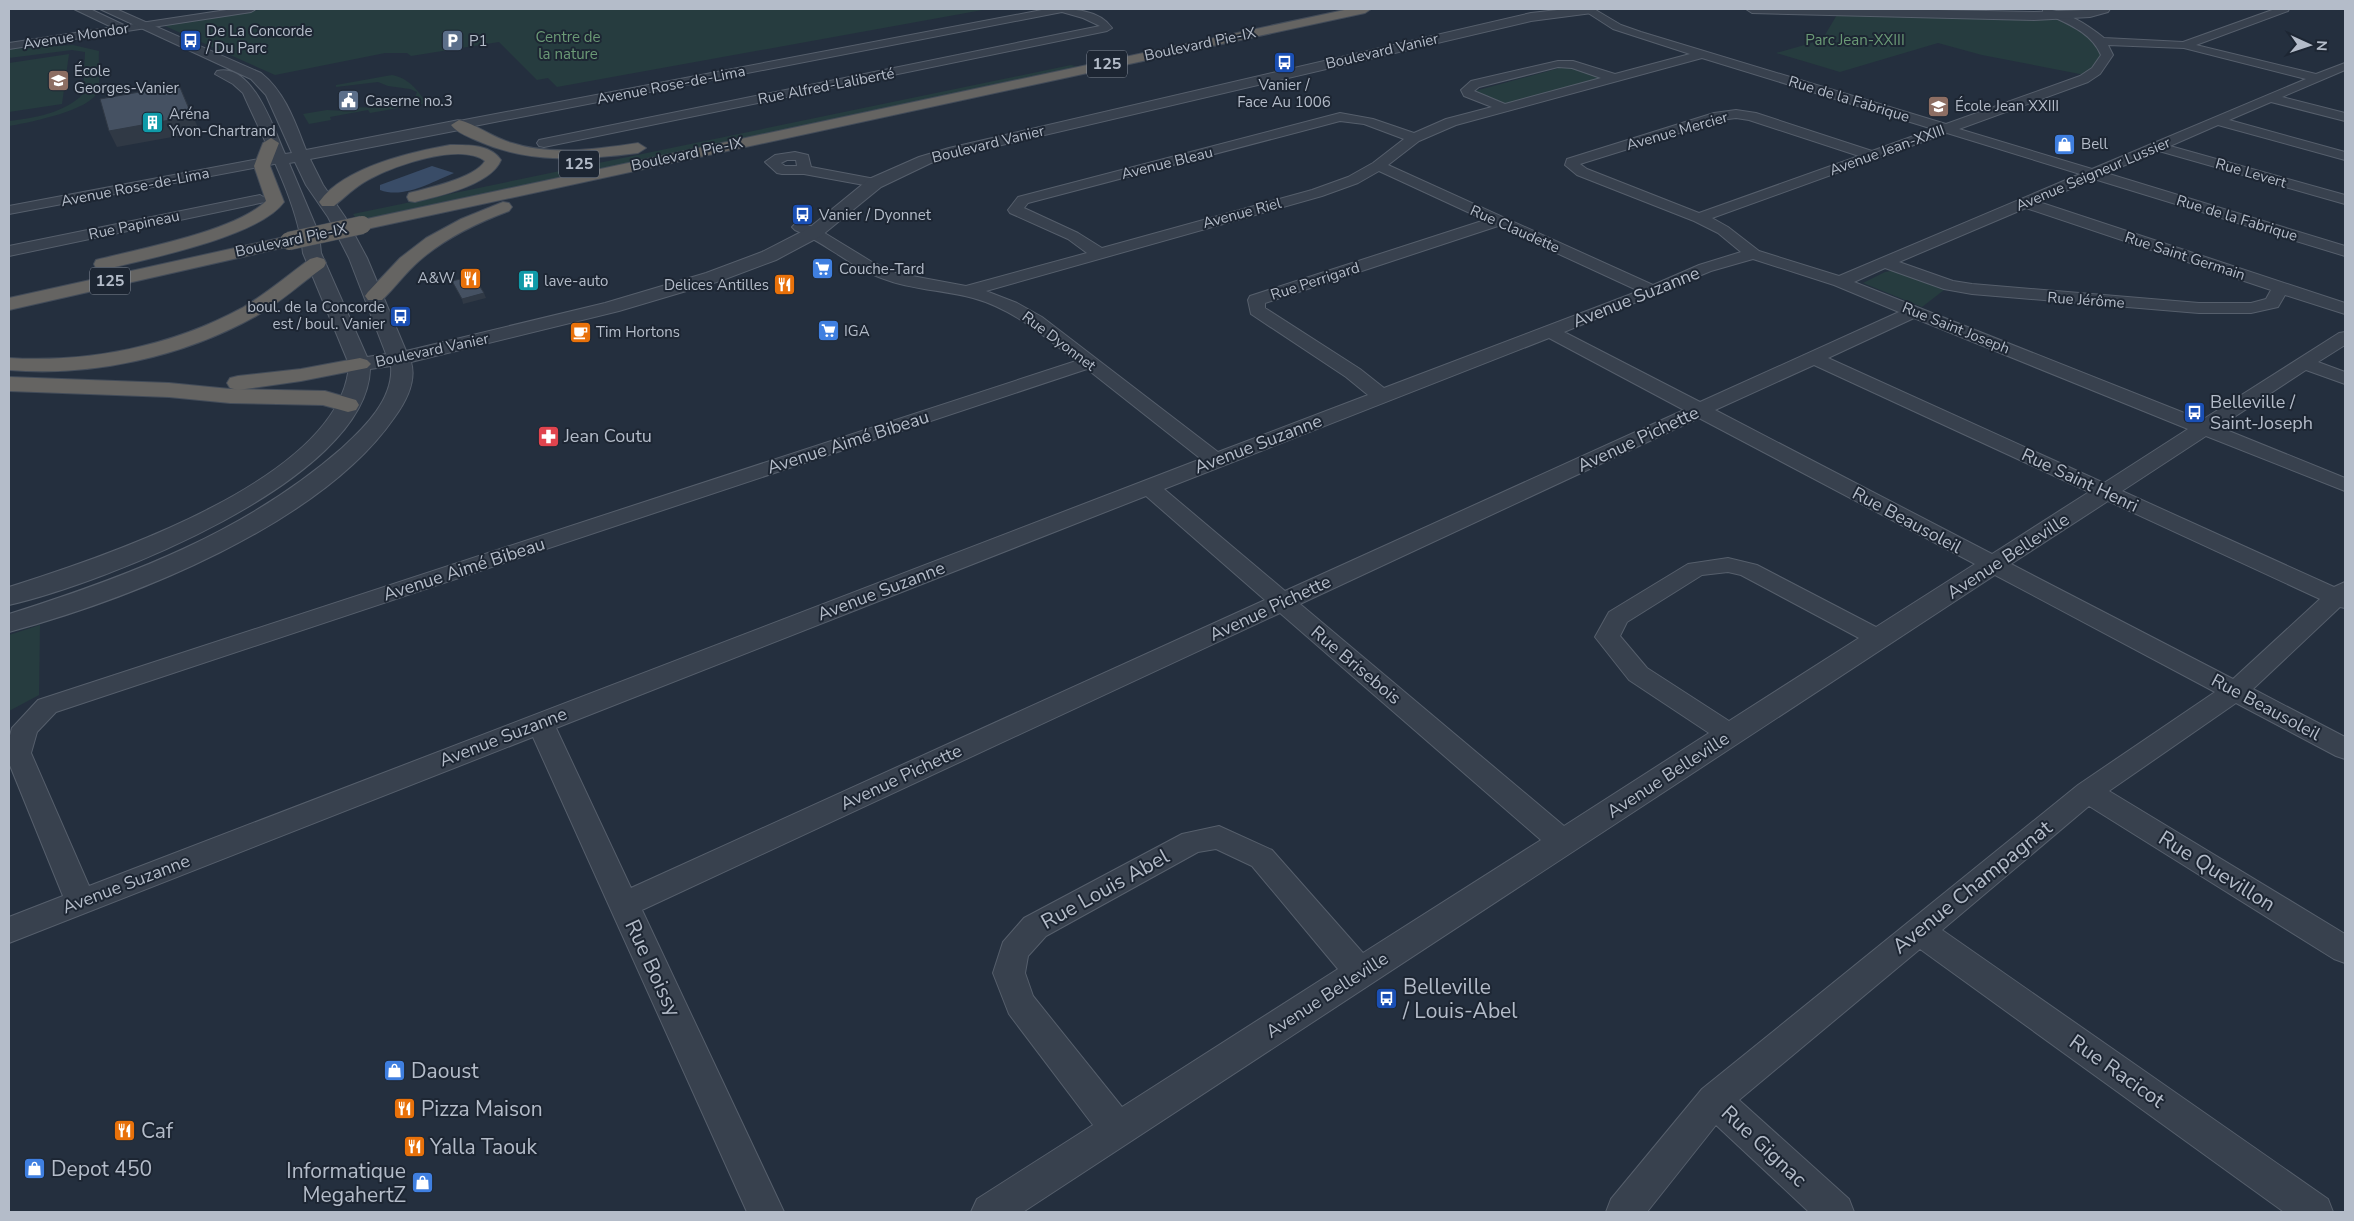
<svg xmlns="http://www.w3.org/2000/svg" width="2354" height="1221" viewBox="0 0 2354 1221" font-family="'Nunito Sans',sans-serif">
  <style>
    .green { fill: #263c3f }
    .water { fill: #394c67 }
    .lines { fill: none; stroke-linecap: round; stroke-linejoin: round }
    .minor-casing { stroke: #565f6c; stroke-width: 2 }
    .tertiary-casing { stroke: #565f6c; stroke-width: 2 }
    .trunk-casing { stroke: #434c59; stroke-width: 2 }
    .minor { fill: #38414e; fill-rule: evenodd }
    .tertiary { fill: #38414e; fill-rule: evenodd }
    .trunk { fill: #656462; fill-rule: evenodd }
    .trunk-bridge-casing { stroke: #434c59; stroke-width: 19; stroke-linecap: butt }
    .trunk-bridge { stroke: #656462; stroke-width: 18 }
    .shaded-wall { fill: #303945 }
    .building { fill: #455162; stroke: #303945 }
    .labels { text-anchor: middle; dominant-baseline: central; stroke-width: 4; stroke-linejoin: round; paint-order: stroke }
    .far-poi-label { font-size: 15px; fill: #b4bcc9; stroke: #1d2633; text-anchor: start }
    .far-street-label { font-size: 15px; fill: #b4bcc9; stroke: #1d2633 }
    .far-park-label { font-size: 15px; fill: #6b9a76; stroke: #1d2633 }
    .shield { fill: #1d2633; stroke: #878f9c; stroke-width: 1 }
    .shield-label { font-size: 16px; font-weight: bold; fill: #b4bcc9 }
    .street-label { font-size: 18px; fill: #b4bcc9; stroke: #1d2633 }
    .poi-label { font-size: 18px; fill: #b4bcc9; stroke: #1d2633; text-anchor: start }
    .near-street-label { font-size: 21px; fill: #b4bcc9; stroke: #1d2633 }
    .near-poi-label { font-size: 21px; fill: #b4bcc9; stroke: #1d2633; text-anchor: start }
  </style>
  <rect width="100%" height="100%" fill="#242f3e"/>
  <g class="green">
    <path d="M267 9H988L557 87 548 78 537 80 499 42 411 56 407 53H385L275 75 165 26 182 21Z"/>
    <path d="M1838 13 2061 17 2086 30 2106 55 2085 75 1982 55 1938 43 1840 72 1776 53 1822 40Z"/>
    <path d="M73 45 99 51C98 63 101 78 98 90 94 110 27 123 9 126V121C34 118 65 113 83 94L85 52 72 50 9 58V49Z"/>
    <path d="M69 54 62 104 9 112V63Z"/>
    <path d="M1071 65 1078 67 358 222 353 214Z"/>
    <path d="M1563 67 1580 70 1601 78 1509 105 1475 91Z"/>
    <path d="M392 75C410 79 416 89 427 103L370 113 368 110 330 117 331 120 309 124 303 114 327 110 346 111 353 107 385 108 405 103 415 97 417 92 410 89 388 86 378 82 336 87V85Z"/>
    <path d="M1891 271H1895L1944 290 1922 307 1863 283 1885 272Z"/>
    <path d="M40 625 39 695 9 711V635Z"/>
  </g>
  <path class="water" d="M432 166 454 173C432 182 404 199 380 190V185Z"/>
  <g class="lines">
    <defs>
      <g id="minor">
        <path d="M233 9H256L251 12 9 49V43Z"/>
        <path d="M1047 9C1069 9 1098 8 1112 28L1107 31 544 147 539 146 537 143 539 140 1100 26 1083 18 1062 12 459 129 452 125 459 121Z"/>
        <path d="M1582 9H1594L1621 25 1641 32 1946 124 2080 76 2092 68 2101 55C2091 31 2065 23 2043 12V9C2063 9 2088 25 2104 38L2183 42 2275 9H2289L2288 11 2196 45 2316 74 2345 63V70L2282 97 2345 113V121L2271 102 2229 120 2345 152V160L2218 125 2170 146 2345 195V204L2159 151 2106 173 2345 246V256L2094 179 2039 202 2345 303V314L2285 295 2278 307 2251 313H2199L1972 294 1944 289 1885 268 1854 282 2202 420 2339 333 2345 332V345L2318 362 2345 372V384L2306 370 2219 427 2345 478V491L2206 436 2122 491 2334 587 2345 582V608L2340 607 2253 689 2345 737V759L2336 756 2236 703 2109 791 2345 934V963L2334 959 2089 806 1942 930 2328 1199 2333 1212H2284L1920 949 1739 1100 1849 1199 1854 1212H1809L1716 1125 1647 1212H1606L1611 1199 1702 1089 2078 785 2215 692 1995 575 1023 1212H971L977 1199 1093 1125 1009 1014 993 973 1003 942 1024 918 1182 834 1219 826 1272 850 1363 953 1541 840 1280 613 642 910 784 1212H747L533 737 9 943V917L63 896 9 763V739L12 728 38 700 1076 361C1044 336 1013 309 973 298 944 290 913 290 884 279 852 268 826 243 795 230L792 227 795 224 800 222 818 229 872 262 896 273 966 286 1087 253 1068 239 1010 213 1008 210 1018 197 1340 113 1373 119 1414 133 1446 119 1492 107 1464 96 1461 90 1471 81 1558 61H1573L1615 74 1690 54 1613 29ZM2108 45 2184 48 2306 79 2092 169 1959 129 2088 82 2100 74 2113 55ZM1702 58 1933 129 1872 151 1756 113 1736 110 1714 113 1567 159 1565 165 1577 175 1694 221 1718 233 1741 252 1699 265 1653 285 1388 165 1419 141 1456 125ZM1558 67 1572 68 1601 78 1505 104 1474 91 1479 87ZM1736 118 1749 120 1859 156 1699 213 1587 169 1580 164 1721 120ZM1340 121 1364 124 1404 139 1373 163 1348 177 1312 190 1102 248 1078 233 1024 208 1028 203ZM1947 133 2080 174 1839 276 1759 251 1728 227 1712 218ZM1379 171 1485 220 1250 296 1248 300 1251 314 1346 377 1368 395 1218 452 1042 317 1017 303 986 291 1322 196 1358 183ZM2026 208 2271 290 2266 299 2251 303H2199L1972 284 1953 281 1899 262ZM1498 226 1639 291 1384 388 1360 369 1265 308V303ZM1753 259 1834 285 1899 312 1700 402 1564 332 1711 271ZM1914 318 2188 429 2104 483 1828 358ZM1549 338 1684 410 1285 591 1164 489ZM1814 365 2089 492 1992 554 1715 410ZM1087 369 1201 459 89 886 31 753 37 732 56 712ZM1699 418 1975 564 1876 627 1757 565 1728 558 1688 564 1609 612 1595 637 1629 680 1709 733 1564 826 1300 604ZM1146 496 1265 600 631 888 556 728ZM2108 501 2320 599 2233 679 2011 564ZM1728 572 1741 575 1859 638 1729 721 1647 668 1620 636 1627 622 1702 575ZM1216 849 1252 866 1338 969 1122 1107 1033 996 1025 973 1028 956 1046 936 1198 852Z"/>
        <path d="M795 152 808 155 811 167 875 179 882 183 875 187 804 174H782L777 173 765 162 775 155ZM787 160H796L797 166H785L781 163Z"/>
        <path d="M280 155 287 159 285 162 9 214V206Z"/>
        <path d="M260 195 267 199 265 202 9 256V246Z"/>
      </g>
      <g id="tertiary">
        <path d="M74 9H90L128 27 126 30H118Z"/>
        <path d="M100 9H116L261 73C285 92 295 122 306 150L459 120 464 122 467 125 464 128 459 130 310 159 323 185 345 217 367 258 406 351 605 303 706 273 762 252 809 228 869 179 919 157 949 148 1531 13 1566 9H1598L1592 13 1531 21 959 155 931 163 881 187 821 236 776 260 720 281 619 311 411 362C417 382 405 403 394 418 320 525 130 599 9 632V614C129 576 246 532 342 448 364 428 394 399 391 366L370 369C367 481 101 584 9 605V587C101 558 343 479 349 364L303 253C298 202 264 141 243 93L233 84 215 74 217 71C253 62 274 130 285 154L292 153 266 95 251 79ZM295 162 306 185 328 217 349 258 386 354 367 357 321 253 319 234 289 163Z"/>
        <path d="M1746 9H1889L2034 12 2110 9 2108 12 2090 17 2034 20 1752 13Z"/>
      </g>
      <g id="trunk">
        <path d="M1349 9H1371L1365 13 362 230 356 229 353 225 356 221 362 220Z"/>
        <path d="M459 120C475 124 494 138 512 143 552 156 597 149 638 143L646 148 638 153C583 160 529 164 478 141 469 137 457 133 451 125Z"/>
        <path d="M271 138 279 143 270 166 284 202C259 237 146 259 103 270L96 268 94 264 96 260C139 249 236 231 266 201L254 166 263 143Z"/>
        <path d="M450 145C468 145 490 144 501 160 491 185 439 196 415 202L409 201 407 197 409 193C428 188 475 178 485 161 460 142 393 166 368 180 355 187 345 197 334 206H322L319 202C344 167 411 152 450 145Z"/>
        <path d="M503 202 509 203 512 207 509 211C477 223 445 238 419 261 405 273 395 288 382 300H368L365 296 368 292 400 258 426 238 461 219Z"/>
        <path d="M289 236 295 237 298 241 295 245 9 310V298Z"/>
        <path d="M317 257 324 259 326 263 324 267C301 283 280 303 256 316 183 357 91 377 9 370V358C88 363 172 346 242 308 266 294 288 275 310 259Z"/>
        <path d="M360 358 367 360 371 364 367 368 301 381 238 390 230 388 227 383 230 378 238 376 301 369Z"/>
        <path d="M9 377 169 383 230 389 325 391 356 400 359 405 356 410 348 412 323 405 230 403 169 397 9 391Z"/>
      </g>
    </defs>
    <use href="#minor" class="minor-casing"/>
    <use href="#tertiary" class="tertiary-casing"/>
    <use href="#trunk" class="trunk-casing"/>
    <use href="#minor" class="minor"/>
    <use href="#tertiary" class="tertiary"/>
    <use href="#trunk" class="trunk"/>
    <defs>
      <path id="trunk-bridge" d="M289 241 362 225"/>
    </defs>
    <use href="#trunk-bridge" class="trunk-bridge-casing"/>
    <use href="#trunk-bridge" class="trunk-bridge"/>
  </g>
  <g class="shaded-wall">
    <path d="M179 85 200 132 117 147 109 131Z"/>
    <path d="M484 293 486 298 463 304 462 299Z"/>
  </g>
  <g class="building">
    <path d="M179 85 192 116 109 131 100 99Z"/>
    <path d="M473 276 484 293 462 299 452 281Z"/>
  </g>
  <defs>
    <symbol id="bus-square" viewBox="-11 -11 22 22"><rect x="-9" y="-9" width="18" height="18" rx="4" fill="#1a4fb4" stroke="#1d2633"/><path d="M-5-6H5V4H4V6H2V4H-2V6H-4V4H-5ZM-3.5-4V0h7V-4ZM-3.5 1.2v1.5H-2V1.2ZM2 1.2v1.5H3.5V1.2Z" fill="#fff"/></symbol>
    <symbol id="parking-square" viewBox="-11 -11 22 22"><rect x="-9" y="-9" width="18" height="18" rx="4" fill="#5c6f8a" stroke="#1d2633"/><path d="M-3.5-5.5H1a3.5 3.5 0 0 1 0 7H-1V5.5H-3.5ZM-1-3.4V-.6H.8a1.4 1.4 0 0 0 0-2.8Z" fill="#fff"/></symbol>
    <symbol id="school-square" viewBox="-11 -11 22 22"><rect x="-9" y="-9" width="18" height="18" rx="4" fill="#8d6e63" stroke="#1d2633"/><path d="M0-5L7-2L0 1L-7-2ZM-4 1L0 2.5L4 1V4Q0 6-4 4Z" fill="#fff"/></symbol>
    <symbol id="civic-square" viewBox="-11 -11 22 22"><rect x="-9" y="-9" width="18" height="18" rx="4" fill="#5c6f8a" stroke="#1d2633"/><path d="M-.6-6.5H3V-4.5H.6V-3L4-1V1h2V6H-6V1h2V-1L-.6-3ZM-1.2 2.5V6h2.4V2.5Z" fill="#fff"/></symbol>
    <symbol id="building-square" viewBox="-11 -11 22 22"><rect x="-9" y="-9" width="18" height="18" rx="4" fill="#0f9aa8" stroke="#1d2633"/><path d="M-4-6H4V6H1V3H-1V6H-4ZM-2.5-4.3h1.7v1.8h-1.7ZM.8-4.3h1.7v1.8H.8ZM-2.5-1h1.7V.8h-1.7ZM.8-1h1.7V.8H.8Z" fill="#fff"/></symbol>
    <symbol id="shop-square" viewBox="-11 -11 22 22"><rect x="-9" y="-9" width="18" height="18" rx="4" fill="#3f7fe0" stroke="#1d2633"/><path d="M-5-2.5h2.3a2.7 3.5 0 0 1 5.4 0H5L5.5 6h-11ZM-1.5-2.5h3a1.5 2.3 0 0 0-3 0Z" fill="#fff"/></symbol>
    <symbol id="supermarket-square" viewBox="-11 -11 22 22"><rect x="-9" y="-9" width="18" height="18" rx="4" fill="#3f7fe0" stroke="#1d2633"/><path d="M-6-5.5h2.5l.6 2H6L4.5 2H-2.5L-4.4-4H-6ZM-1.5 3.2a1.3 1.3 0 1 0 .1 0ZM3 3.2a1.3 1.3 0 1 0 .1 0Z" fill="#fff"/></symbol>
    <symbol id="restaurant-square" viewBox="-11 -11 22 22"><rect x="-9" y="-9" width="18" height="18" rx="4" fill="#e8710a" stroke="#1d2633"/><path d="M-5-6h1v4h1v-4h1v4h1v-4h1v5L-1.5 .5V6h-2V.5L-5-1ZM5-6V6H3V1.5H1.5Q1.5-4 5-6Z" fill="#fff"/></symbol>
    <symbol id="cafe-square" viewBox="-11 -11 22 22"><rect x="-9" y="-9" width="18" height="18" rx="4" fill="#e8710a" stroke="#1d2633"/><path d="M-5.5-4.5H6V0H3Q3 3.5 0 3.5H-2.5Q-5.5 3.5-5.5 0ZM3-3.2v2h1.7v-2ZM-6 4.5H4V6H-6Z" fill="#fff"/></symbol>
    <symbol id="pharmacy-square" viewBox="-11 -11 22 22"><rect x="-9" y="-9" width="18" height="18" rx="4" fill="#e0444e" stroke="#1d2633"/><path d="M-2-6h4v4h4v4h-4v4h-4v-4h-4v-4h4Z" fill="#fff"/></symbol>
  </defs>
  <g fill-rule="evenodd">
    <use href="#bus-square" x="178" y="28" width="25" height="25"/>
    <use href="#parking-square" x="440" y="28" width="25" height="25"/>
    <use href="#bus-square" x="1272" y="50" width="25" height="25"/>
    <use href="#school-square" x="46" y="68" width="25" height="25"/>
    <use href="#civic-square" x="336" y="88" width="25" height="25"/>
    <use href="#school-square" x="1926" y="94" width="25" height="25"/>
    <use href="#building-square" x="140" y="110" width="25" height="25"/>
    <use href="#shop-square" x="2052" y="132" width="25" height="25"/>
    <use href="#bus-square" x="790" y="202" width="25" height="25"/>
    <use href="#supermarket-square" x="810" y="256" width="25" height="25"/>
    <use href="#restaurant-square" x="458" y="266" width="25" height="25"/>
    <use href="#building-square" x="516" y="268" width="25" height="25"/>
    <use href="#restaurant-square" x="772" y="272" width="25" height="25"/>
    <use href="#bus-square" x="388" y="304" width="25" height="25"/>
    <use href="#supermarket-square" x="816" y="318" width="25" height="25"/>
    <use href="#cafe-square" x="568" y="320" width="25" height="25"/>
    <use href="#bus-square" x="2182" y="400" width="25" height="25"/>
    <use href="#pharmacy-square" x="536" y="424" width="25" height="25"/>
    <use href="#bus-square" x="1374" y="986" width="25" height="25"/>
    <use href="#shop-square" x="382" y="1058" width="25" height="25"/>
    <use href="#restaurant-square" x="392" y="1096" width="25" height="25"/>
    <use href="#restaurant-square" x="112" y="1118" width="25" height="25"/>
    <use href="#restaurant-square" x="402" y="1134" width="25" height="25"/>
    <use href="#shop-square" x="22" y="1156" width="25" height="25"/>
    <use href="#shop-square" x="410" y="1170" width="25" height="25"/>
  </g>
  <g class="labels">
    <g class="far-poi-label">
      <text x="206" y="31">De La Concorde<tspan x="206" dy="17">/ Du Parc</tspan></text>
      <text x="469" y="41">P1</text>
      <text x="74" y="71">École<tspan x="74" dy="17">Georges-Vanier</tspan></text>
      <text x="1284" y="85" text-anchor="middle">Vanier /<tspan x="1284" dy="17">Face Au 1006</tspan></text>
      <text x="365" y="101">Caserne no.3</text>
      <text x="1955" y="106">École Jean XXIII</text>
      <text x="169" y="114">Aréna<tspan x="169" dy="17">Yvon-Chartrand</tspan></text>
      <text x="2081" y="144">Bell</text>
      <text x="819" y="215">Vanier / Dyonnet</text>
      <text x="839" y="269">Couche-Tard</text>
      <text x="455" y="278" text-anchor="end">A&amp;W</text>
      <text x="544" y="281">lave-auto</text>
      <text x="769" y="285" text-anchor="end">Delices Antilles</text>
      <text x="385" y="307" text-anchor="end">boul. de la Concorde<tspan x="385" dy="17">est / boul. Vanier</tspan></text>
      <text x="844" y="331">IGA</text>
      <text x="596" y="332">Tim Hortons</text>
    </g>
    <g class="far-street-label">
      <text transform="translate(76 36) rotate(-9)">Avenue Mondor</text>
      <text transform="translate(1200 44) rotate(-12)">Boulevard Pie-IX</text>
      <text transform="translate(1382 51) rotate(-13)">Boulevard Vanier</text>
      <text transform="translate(671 85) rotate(-11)">Avenue Rose-de-Lima</text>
      <text transform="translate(826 86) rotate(-11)">Rue Alfred-Laliberté</text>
      <text transform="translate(1849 99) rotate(17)">Rue de la Fabrique</text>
      <text transform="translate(1677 131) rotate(-16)">Avenue Mercier</text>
      <text transform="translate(988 144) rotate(-14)">Boulevard Vanier</text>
      <text transform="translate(1887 150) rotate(-20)">Avenue Jean-XXIII</text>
      <text transform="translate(687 154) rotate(-12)">Boulevard Pie-IX</text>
      <text transform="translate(1167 163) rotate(-14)">Avenue Bleau</text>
      <text transform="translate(2251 173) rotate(16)">Rue Levert</text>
      <text transform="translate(2093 174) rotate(-23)">Avenue Seigneur Lussier</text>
      <text transform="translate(135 187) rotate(-11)">Avenue Rose-de-Lima</text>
      <text transform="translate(1242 213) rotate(-15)">Avenue Riel</text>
      <text transform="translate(2237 218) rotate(17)">Rue de la Fabrique</text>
      <text transform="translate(134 225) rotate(-12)">Rue Papineau</text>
      <text transform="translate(1515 229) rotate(24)">Rue Claudette</text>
      <text transform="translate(291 240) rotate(-12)">Boulevard Pie-IX</text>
      <text transform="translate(2185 256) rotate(18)">Rue Saint Germain</text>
      <text transform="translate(1315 281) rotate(-18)">Rue Perrigard</text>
      <text transform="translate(2086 300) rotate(4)">Rue Jérôme</text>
      <text transform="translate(1956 328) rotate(22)">Rue Saint Joseph</text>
      <text transform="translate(1059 341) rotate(37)">Rue Dyonnet</text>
      <text transform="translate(432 350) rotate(-12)">Boulevard Vanier</text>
    </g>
    <g class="far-park-label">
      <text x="568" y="37">Centre de<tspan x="568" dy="17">la nature</tspan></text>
      <text x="1855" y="40">Parc Jean-XXIII</text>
    </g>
    <g class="shield">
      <rect x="1087" y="50.5" width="40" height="27" rx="4"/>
      <rect x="559" y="150.5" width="40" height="27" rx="4"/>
      <rect x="90" y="267.5" width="40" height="27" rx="4"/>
    </g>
    <g class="shield-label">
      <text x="1107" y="64">125</text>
      <text x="579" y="164">125</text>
      <text x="110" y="281">125</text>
    </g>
    <g class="street-label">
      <text transform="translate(1636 297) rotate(-22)">Avenue Suzanne</text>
      <text transform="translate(1638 439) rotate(-25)">Avenue Pichette</text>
      <text transform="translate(848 442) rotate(-18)">Avenue Aimé Bibeau</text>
      <text transform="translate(1258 444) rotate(-21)">Avenue Suzanne</text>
      <text transform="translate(2080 480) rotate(25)">Rue Saint Henri</text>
      <text transform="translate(1907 520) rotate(28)">Rue Beausoleil</text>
      <text transform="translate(2008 556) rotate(-33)">Avenue Belleville</text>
      <text transform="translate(464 569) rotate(-18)">Avenue Aimé Bibeau</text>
      <text transform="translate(881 591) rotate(-21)">Avenue Suzanne</text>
      <text transform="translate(1270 608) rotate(-25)">Avenue Pichette</text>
      <text transform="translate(1356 665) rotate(40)">Rue Brisebois</text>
      <text transform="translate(2266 707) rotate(28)">Rue Beausoleil</text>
      <text transform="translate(503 737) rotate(-21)">Avenue Suzanne</text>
      <text transform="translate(1668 775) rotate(-33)">Avenue Belleville</text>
      <text transform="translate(901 777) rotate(-25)">Avenue Pichette</text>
      <text transform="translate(126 884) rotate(-21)">Avenue Suzanne</text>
      <text transform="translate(1327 995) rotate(-33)">Avenue Belleville</text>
    </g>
    <g class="poi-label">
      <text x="2210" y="402">Belleville /<tspan x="2210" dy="21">Saint-Joseph</tspan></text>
      <text x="564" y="436">Jean Coutu</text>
    </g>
    <g class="near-street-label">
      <text transform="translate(2217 871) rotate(32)">Rue Quevillon</text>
      <text transform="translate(1972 887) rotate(-39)">Avenue Champagnat</text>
      <text transform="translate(1105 889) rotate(-29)">Rue Louis Abel</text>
      <text transform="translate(653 968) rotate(65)">Rue Boissy</text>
      <text transform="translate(2117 1071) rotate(35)">Rue Racicot</text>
      <text transform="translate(1764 1146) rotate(43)">Rue Gignac</text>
    </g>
    <g class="near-poi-label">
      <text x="1403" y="987">Belleville<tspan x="1403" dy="24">/ Louis-Abel</tspan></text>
      <text x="411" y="1071">Daoust</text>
      <text x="421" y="1109">Pizza Maison</text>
      <text x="141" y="1131">Caf</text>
      <text x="430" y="1147">Yalla Taouk</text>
      <text x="51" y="1169">Depot 450</text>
      <text x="406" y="1171" text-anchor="end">Informatique<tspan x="406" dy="24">MegahertZ</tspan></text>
    </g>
  </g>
  <rect width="2354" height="1221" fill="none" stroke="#b4bcc9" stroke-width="20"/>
  <g transform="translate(2309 45) rotate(93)" stroke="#1d2633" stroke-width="4" paint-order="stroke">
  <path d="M0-4L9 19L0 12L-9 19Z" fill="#b4bcc9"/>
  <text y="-8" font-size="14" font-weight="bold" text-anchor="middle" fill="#b4bcc9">N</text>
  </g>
</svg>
